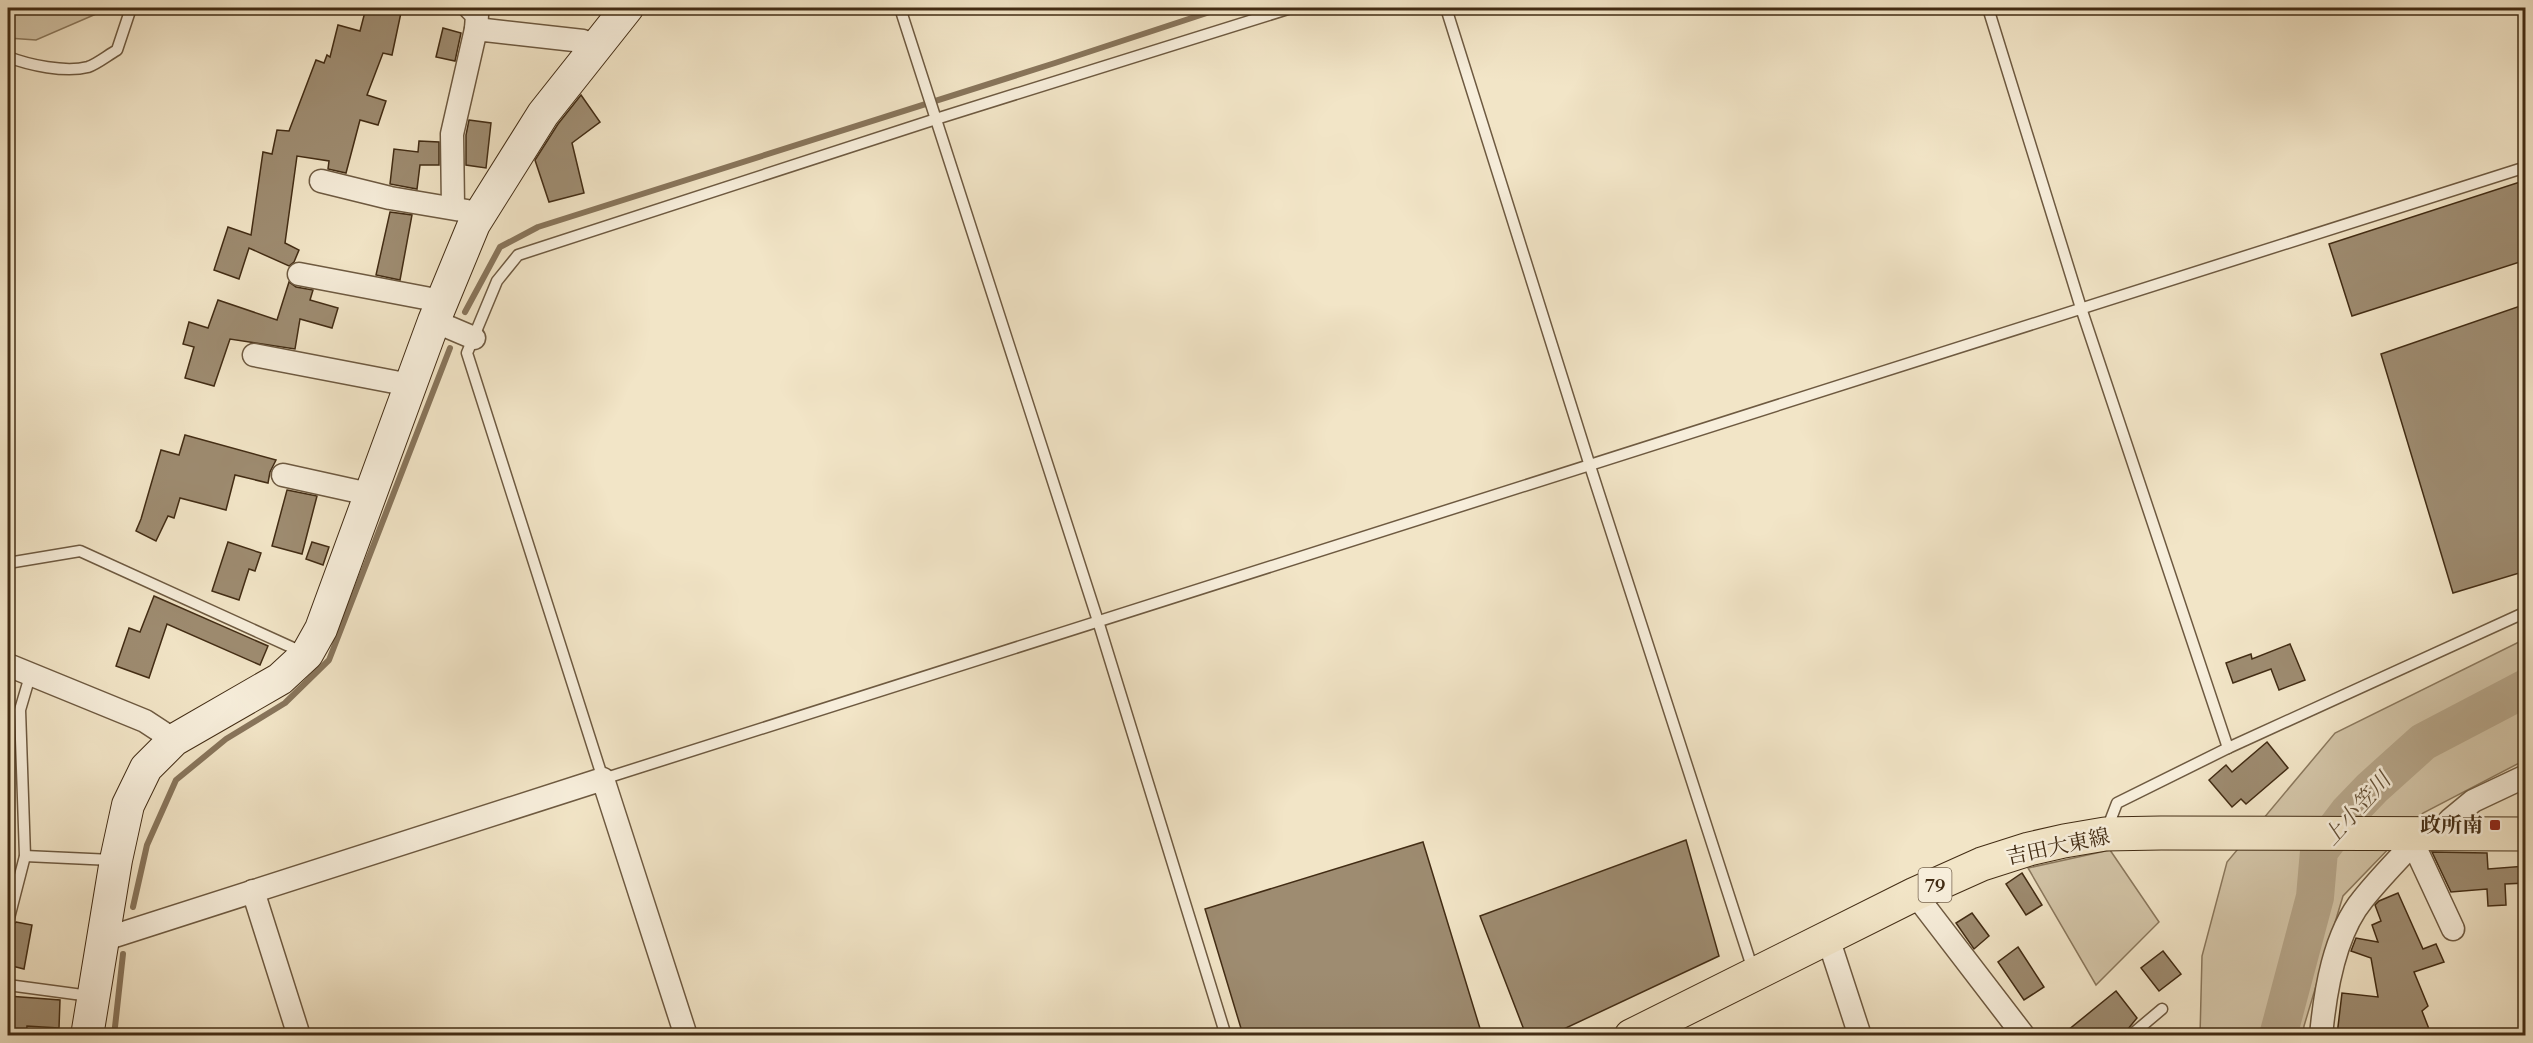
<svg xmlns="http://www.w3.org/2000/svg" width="2533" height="1043" viewBox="0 0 2533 1043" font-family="Cardo,'Noto Serif JP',serif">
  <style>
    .green { fill: #d4c6a9; stroke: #8b795e; stroke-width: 1.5 }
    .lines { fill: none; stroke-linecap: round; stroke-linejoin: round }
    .stream { stroke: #88755b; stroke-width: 6 }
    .river { stroke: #b6a68a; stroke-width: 38 }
    .building { fill: #9e8c71; stroke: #422c14; stroke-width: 1.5 }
    .lane-casing { stroke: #6e5a41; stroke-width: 13 }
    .street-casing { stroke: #6e5a41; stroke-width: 25 }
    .secondary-casing { stroke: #422c14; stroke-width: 34 }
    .primary-casing { stroke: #422c14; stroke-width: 35 }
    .lane { stroke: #f7eedb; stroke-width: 10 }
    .street { stroke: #f7eedb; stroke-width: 22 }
    .secondary { stroke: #f7eedb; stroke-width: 32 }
    .primary { stroke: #f2e5c7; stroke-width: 33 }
    .poi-dot { fill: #8f2418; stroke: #f7eedb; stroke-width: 2 }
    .labels { text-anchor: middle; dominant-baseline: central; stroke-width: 5; stroke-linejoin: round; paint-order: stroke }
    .shield { fill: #f7eedb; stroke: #786650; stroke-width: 1.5 }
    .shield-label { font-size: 20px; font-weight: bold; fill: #422c14 }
    .poi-label { font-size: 21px; font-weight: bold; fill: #422c14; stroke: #f7eedb; text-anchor: end }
    .street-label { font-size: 21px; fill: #422c14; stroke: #f7eedb }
    .water-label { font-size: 22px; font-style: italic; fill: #655137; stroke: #f7eedb }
  </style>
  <rect width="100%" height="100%" fill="#f2e5c7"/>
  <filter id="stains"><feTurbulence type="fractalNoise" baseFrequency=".00333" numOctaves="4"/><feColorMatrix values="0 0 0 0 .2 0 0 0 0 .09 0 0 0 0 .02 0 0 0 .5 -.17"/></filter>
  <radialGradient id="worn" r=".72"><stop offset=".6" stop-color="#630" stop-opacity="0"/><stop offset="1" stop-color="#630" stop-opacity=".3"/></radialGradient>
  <g class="green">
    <path d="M8 8H110L36 40 8 38Z"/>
    <path d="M2525 639V760L2423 813 2343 896 2304 1026 2303 1035 2200 1036 2202 956 2227 862 2335 733Z"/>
    <path d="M2110 850 2159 922 2096 985 2028 868Z"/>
  </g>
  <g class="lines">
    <g class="stream">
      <path d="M465 312 500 247 538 227 1055 63 1222 8"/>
      <path d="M133 907 147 845 176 780 226 739 285 703 329 660 450 348"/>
      <path d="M114 1036 123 954"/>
    </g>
    <path class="river" d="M2278 1036 2315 897 2319 851 2348 813 2372 788 2423 742 2526 688"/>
  </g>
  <g class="building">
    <path d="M366 8H402L392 55 383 53 367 95 386 101 378 125 360 120 346 173 328 169 329 161 297 156 285 243 299 250 294 262 289 266 249 248 239 279 214 270 228 227 251 235 263 152 272 154 277 130 289 131 316 60 324 63 327 55 330 57 338 25 360 31Z"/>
    <path d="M443 28 461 33 455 61 436 57Z"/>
    <path d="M581 95 600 122 572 143 584 193 549 202 535 160 558 124Z"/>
    <path d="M469 120 491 123 486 168 466 165V135Z"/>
    <path d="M419 141 439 142V165H420L417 189 390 184 394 149 418 152Z"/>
    <path d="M2526 180V260L2352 316 2329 244Z"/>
    <path d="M390 212 412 215 400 280 376 275Z"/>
    <path d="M289 282 296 287 313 290 310 300 338 308 332 328 300 319 295 349 230 339 214 386 185 378 194 347 183 344 189 322 208 328 218 300 277 320Z"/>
    <path d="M2526 304V571L2453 593 2381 354Z"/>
    <path d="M185 435 276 460 270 472 268 483 235 475 226 510 180 498 174 518 168 516 156 541 136 531 141 519 161 450 179 455Z"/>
    <path d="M287 490 317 496 302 554 272 546Z"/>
    <path d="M228 542 261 553 255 571 249 569 239 600 212 591Z"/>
    <path d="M312 542 329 547 323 565 306 559Z"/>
    <path d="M154 596 268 646 260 665 167 624 149 678 116 666 129 628 140 632Z"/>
    <path d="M2290 644 2305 680 2279 690 2271 669 2233 683 2226 663 2251 654 2252 659Z"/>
    <path d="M2267 742 2288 768 2246 804 2241 799 2232 807 2209 780 2226 765 2232 772Z"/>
    <path d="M1686 840 1719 956 1551 1035H1526L1480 916Z"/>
    <path d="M1423 842 1482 1035H1243L1205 909Z"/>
    <path d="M2432 852 2487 853 2488 869 2526 866V883L2505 884 2506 905 2488 906 2487 889 2451 892Z"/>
    <path d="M2022 873 2042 905 2026 915 2006 884Z"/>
    <path d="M2398 893 2423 949 2436 944 2444 962 2414 972 2428 1006 2422 1011 2429 1029 2414 1035H2337L2342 993 2378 997 2371 958 2351 951 2356 938 2378 942 2372 925 2381 921 2375 905 2379 901Z"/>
    <path d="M1972 913 1989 936 1974 949 1956 923Z"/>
    <path d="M16 922 32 925 24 969 8 965V940L10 929Z"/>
    <path d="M2018 947 2044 987 2024 1000 1998 962Z"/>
    <path d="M2163 951 2181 974 2159 991 2141 968Z"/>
    <path d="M2116 991 2137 1018 2123 1035H2062Z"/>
    <path d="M8 996 60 1000 59 1028 27 1026 26 1035H8Z"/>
  </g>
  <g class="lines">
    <defs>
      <g id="lane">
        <path d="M900 8 1098 621 1226 1036"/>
        <path d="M1291 8 936 119 518 255 497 281 467 353 603 779 2526 167"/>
        <path d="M1446 8 1590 466 1753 970"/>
        <path d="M1988 8 2081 308 2228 748 2117 803 2107 829"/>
        <path d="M8 57C29 65 65 73 88 67 97 64 108 55 117 50L131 8"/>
        <path d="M8 563 80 551 302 652"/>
        <path d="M2228 748 2526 612"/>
        <path d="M25 856 112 860"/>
        <path d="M8 922 25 856 20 710 30 676"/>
        <path d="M8 985 90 996"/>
        <path d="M2130 1036 2162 1009"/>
      </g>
      <g id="street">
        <path d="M470 8 477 15 476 29"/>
        <path d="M321 181 390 198 467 211"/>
        <path d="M453 207 452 134 476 29 583 41 595 47"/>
        <path d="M299 274 441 301"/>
        <path d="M434 321 474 338"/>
        <path d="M254 355 410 385"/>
        <path d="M283 475 369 494"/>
        <path d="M8 665 145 721 174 740"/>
        <path d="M2445 834 2450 820 2473 801 2526 776"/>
        <path d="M2413 843 2453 929"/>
        <path d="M253 891 299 1036"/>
        <path d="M1915 894 2024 1036"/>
        <path d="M1828 938 1860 1036"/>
        <path d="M102 940 603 779 686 1036"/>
        <path d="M2321 1036C2325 992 2334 934 2363 899 2381 876 2403 855 2422 833"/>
      </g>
      <path id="secondary" d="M87 1036 116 860 128 805 146 768 174 740 280 679 307 654 321 629 434 321 474 224 543 114 627 8"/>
      <path id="primary" d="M1631 1036 1915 894 1982 864 2029 849 2064 841 2105 834 2161 833 2526 834"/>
    </defs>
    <use href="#lane" class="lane-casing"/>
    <use href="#street" class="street-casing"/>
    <use href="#secondary" class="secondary-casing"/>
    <use href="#primary" class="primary-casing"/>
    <use href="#lane" class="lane"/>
    <use href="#street" class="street"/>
    <use href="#secondary" class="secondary"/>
    <use href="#primary" class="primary"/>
  </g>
  <rect class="poi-dot" x="2489" y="819" width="12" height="12" rx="3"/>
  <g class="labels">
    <rect class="shield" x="1918.5" y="868" width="33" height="34" rx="4.5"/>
    <g class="shield-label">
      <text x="1935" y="885">79</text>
    </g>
    <g class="poi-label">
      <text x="2483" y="825">政所南</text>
    </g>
    <g class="street-label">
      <text transform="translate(2058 847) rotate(-12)">吉田大東線</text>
    </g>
    <g class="water-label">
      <text transform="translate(2357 809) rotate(-48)">上小笠川</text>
    </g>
  </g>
  <rect width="2533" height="1043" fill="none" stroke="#f2e5c7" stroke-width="30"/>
  <rect x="9" y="9" width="2515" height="1025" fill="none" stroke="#422c14" stroke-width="3"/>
  <rect x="15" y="15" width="2503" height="1013" fill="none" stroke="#422c14" stroke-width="1.5"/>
  <rect width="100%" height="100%" filter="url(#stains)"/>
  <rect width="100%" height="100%" fill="url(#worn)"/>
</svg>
